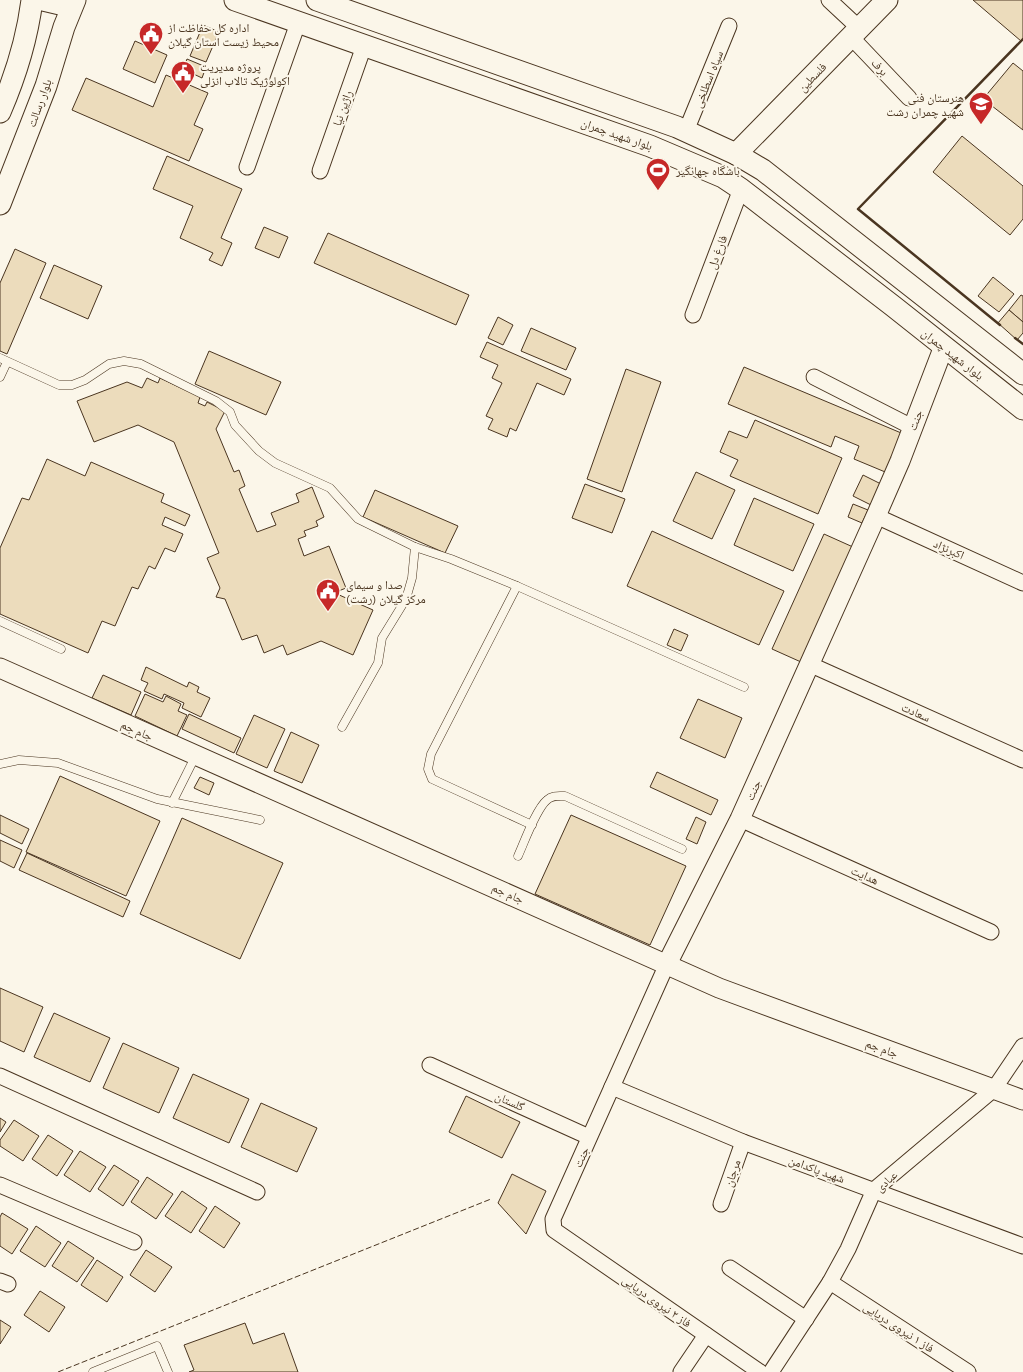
<svg xmlns="http://www.w3.org/2000/svg" width="1023" height="1372" viewBox="0 0 1023 1372" font-family="'IBM Plex Sans','Noto Naskh Arabic',sans-serif">
  <style>
    .building { fill: #ecdcbc; stroke: #4a3520 }
    .lines { fill: none; stroke-linecap: round; stroke-linejoin: round }
    .service-casing { stroke: #4a3520; stroke-width: 9 }
    .minor-casing { stroke: #4a3520; stroke-width: 17 }
    .tertiary-casing { stroke: #4a3520; stroke-width: 21 }
    .secondary-casing { stroke: #4a3520; stroke-width: 23 }
    .service { stroke: #fbf6e9; stroke-width: 8 }
    .minor { stroke: #fbf6e9; stroke-width: 15 }
    .tertiary { stroke: #fbf6e9; stroke-width: 19 }
    .secondary { stroke: #fbf6e9; stroke-width: 21 }
    .fence { stroke: #4a3520; stroke-width: 1; stroke-dasharray: 6 2.5; stroke-linecap: butt }
    .wall { stroke: #4a3520; stroke-width: 2.5 }
    .labels { text-anchor: middle; dominant-baseline: central; stroke-width: 4; stroke-linejoin: round; paint-order: stroke }
    .poi-label { font-size: 12px; fill: #4a3520; stroke: #fbf6e9; text-anchor: start }
    .street-label { font-size: 12px; fill: #4a3520; stroke: #fbf6e9 }
  </style>
  <rect width="100%" height="100%" fill="#fbf6e9"/>
  <g class="building">
    <path d="M973 0H1023V39L1021 41Z"/>
    <path d="M203 25 219 32 206 62 190 56Z"/>
    <path d="M135 41 167 55 155 83 123 69Z"/>
    <path d="M187 59 206 67 202 78 183 69Z"/>
    <path d="M1013 63 1023 71V130L983 99Z"/>
    <path d="M166 75 208 93 194 125 203 129 189 161 72 110 86 78 153 107Z"/>
    <path d="M962 136 1023 186V219L1010 235 933 172Z"/>
    <path d="M167 156 242 189 221 238 232 243 222 266 209 260 213 253 180 238 193 206 153 189Z"/>
    <path d="M264 227 288 237 279 258 255 248Z"/>
    <path d="M328 233 469 295 456 325 314 263Z"/>
    <path d="M15 249 46 263 7 354 0 351V283Z"/>
    <path d="M54 265 102 286 88 319 40 298Z"/>
    <path d="M993 277 1014 294 999 312 978 296Z"/>
    <path d="M1021 295 1023 296V322L1009 310Z"/>
    <path d="M1009 310 1023 322V333L1017 340 998 323Z"/>
    <path d="M498 317 513 325 503 345 488 338Z"/>
    <path d="M531 328 576 348 566 370 521 351Z"/>
    <path d="M487 342 571 379 564 395 537 383 516 431 510 428 507 437 488 429 493 419 486 416 502 383 492 378 498 365 480 357Z"/>
    <path d="M209 351 281 382 266 415 195 384Z"/>
    <path d="M744 367 906 435 890 474 854 459 859 446 835 436 831 447 728 404Z"/>
    <path d="M626 369 661 382 622 492 587 479Z"/>
    <path d="M147 378 158 383 160 378 200 397 198 403 205 406 207 402 225 411 216 429 234 472 239 470 245 486 239 489 257 532 276 525 271 513 299 502 296 494 312 487 324 517 316 521 318 526 304 531 306 536 298 539 304 556 329 546 346 588 336 592 337 594 373 610 353 655 321 641 287 655 283 645 264 653 257 635 242 640 225 599 216 597 220 588 207 558 219 553 174 442 138 425 94 442 77 401 127 382 142 388Z"/>
    <path d="M755 420 842 458 818 514 730 476 738 460 720 452 729 431 747 438Z"/>
    <path d="M47 459 85 476 91 462 164 494 161 502 190 515 185 526 165 517 162 525 183 534 175 552 165 548 155 569 149 566 138 589 132 587 115 626 102 621 88 653 0 614V548L22 498 29 500Z"/>
    <path d="M696 472 735 490 712 539 673 521Z"/>
    <path d="M863 475 883 485 873 506 853 496Z"/>
    <path d="M585 484 625 499 612 533 572 518Z"/>
    <path d="M375 490 458 526 445 553 363 517Z"/>
    <path d="M754 498 814 524 793 571 734 545Z"/>
    <path d="M853 504 868 510 862 523 848 517Z"/>
    <path d="M652 531 784 591 759 645 627 586Z"/>
    <path d="M824 534 853 547 801 662 772 649Z"/>
    <path d="M674 629 688 635 681 651 667 645Z"/>
    <path d="M146 667 187 687 189 682 199 687 197 692 210 698 201 717 182 708 184 703 164 694 162 699 144 691 148 683 141 680Z"/>
    <path d="M103 675 141 692 131 715 92 698Z"/>
    <path d="M145 694 163 702 166 696 181 704 178 711 187 715 177 736 135 716Z"/>
    <path d="M698 699 742 718 725 758 680 738Z"/>
    <path d="M189 714 241 738 234 753 182 729Z"/>
    <path d="M254 715 285 729 267 768 236 754Z"/>
    <path d="M291 732 319 745 302 783 274 771Z"/>
    <path d="M657 772 718 800 711 815 650 787Z"/>
    <path d="M60 776 160 821 126 896 26 852Z"/>
    <path d="M200 777 214 783 209 795 194 788Z"/>
    <path d="M0 815 29 829 22 844 0 833Z"/>
    <path d="M571 815 686 866 650 945 535 894Z"/>
    <path d="M696 817 706 822 697 844 686 839Z"/>
    <path d="M182 818 283 863 240 959 140 914Z"/>
    <path d="M0 840 22 850 14 868 0 861Z"/>
    <path d="M27 853 130 901 123 917 19 870Z"/>
    <path d="M0 988 43 1007 24 1052 0 1041Z"/>
    <path d="M54 1013 110 1038 90 1082 34 1057Z"/>
    <path d="M123 1043 179 1068 159 1113 103 1088Z"/>
    <path d="M193 1074 249 1099 229 1143 173 1118Z"/>
    <path d="M466 1096 520 1122 502 1158 449 1132Z"/>
    <path d="M261 1103 317 1128 297 1172 241 1147Z"/>
    <path d="M0 1118 6 1122 0 1132Z"/>
    <path d="M14 1120 39 1136 23 1161 0 1146V1140Z"/>
    <path d="M48 1135 73 1151 57 1176 32 1159Z"/>
    <path d="M80 1151 106 1167 90 1192 64 1175Z"/>
    <path d="M114 1165 139 1181 123 1206 98 1189Z"/>
    <path d="M512 1174 546 1191 526 1234 498 1203Z"/>
    <path d="M147 1177 173 1194 156 1219 131 1202Z"/>
    <path d="M182 1191 207 1208 191 1233 165 1216Z"/>
    <path d="M215 1206 240 1223 224 1248 199 1231Z"/>
    <path d="M2 1213 28 1229 12 1254 0 1246V1217Z"/>
    <path d="M36 1226 61 1243 45 1267 20 1251Z"/>
    <path d="M68 1241 94 1258 77 1282 52 1266Z"/>
    <path d="M146 1250 172 1267 155 1292 130 1275Z"/>
    <path d="M97 1260 123 1277 107 1302 81 1285Z"/>
    <path d="M40 1291 65 1307 49 1332 24 1315Z"/>
    <path d="M0 1320 11 1327 0 1344Z"/>
    <path d="M245 1323 253 1344 284 1333 298 1372H189L194 1370 184 1345Z"/>
  </g>
  <g class="lines">
    <defs>
      <g id="service">
        <path d="M0 358 59 385H72L85 380 109 364 124 361 141 364 216 401 230 412 235 425 259 451 275 463 330 488 358 519 415 547 451 559 517 586 744 687"/>
        <path d="M0 377 7 362"/>
        <path d="M517 586 431 754 428 769 432 779 532 825"/>
        <path d="M0 621 61 649"/>
        <path d="M342 727 378 663 382 638 406 599 412 578 415 547"/>
        <path d="M0 764 19 760 58 763 157 799 260 820"/>
        <path d="M172 803 196 755"/>
        <path d="M518 856C524 843 536 809 547 800 552 795 558 796 565 796L682 849"/>
        <path d="M93 1372 157 1346 168 1372"/>
      </g>
      <g id="minor">
        <path d="M829 0 859 28"/>
        <path d="M851 37 909 98"/>
        <path d="M686 131 729 26"/>
        <path d="M247 167 298 23"/>
        <path d="M320 171 364 46"/>
        <path d="M693 315 741 189"/>
        <path d="M814 377 912 427"/>
        <path d="M876 516 1023 583"/>
        <path d="M809 664 1023 760"/>
        <path d="M740 819 991 932"/>
        <path d="M667 964 553 1219 554 1230 760 1372"/>
        <path d="M430 1065 589 1137"/>
        <path d="M0 1076 257 1192"/>
        <path d="M612 1087 743 1142 1023 1246"/>
        <path d="M0 1185 134 1242"/>
        <path d="M721 1204 743 1142"/>
        <path d="M730 1268 806 1319"/>
        <path d="M0 1281 8 1284"/>
        <path d="M830 1282 968 1372"/>
        <path d="M681 1372 706 1335"/>
        <path d="M771 1372 830 1282 848 1249 874 1190 994 1089 1023 1046"/>
      </g>
      <g id="tertiary">
        <path d="M0 668 719 988 1023 1100"/>
        <path d="M667 964 740 819 876 516 900 461 944 346"/>
      </g>
      <g id="secondary">
        <path d="M43 0 60 4 73 0"/>
        <path d="M235 0 650 146 723 177 741 189 893 306 1023 409"/>
        <path d="M317 0 677 127 736 154 763 170 1023 374"/>
        <path d="M0 112C16 75 27 40 32 0"/>
        <path d="M736 154 887 0"/>
        <path d="M0 204 46 86 64 27 75 0"/>
      </g>
    </defs>
    <use href="#service" class="service-casing"/>
    <use href="#minor" class="minor-casing"/>
    <use href="#tertiary" class="tertiary-casing"/>
    <use href="#secondary" class="secondary-casing"/>
    <use href="#service" class="service"/>
    <use href="#minor" class="minor"/>
    <use href="#tertiary" class="tertiary"/>
    <use href="#secondary" class="secondary"/>
    <path class="fence" d="M58 1372 491 1199"/>
    <g class="wall">
      <path d="M1000 325 858 209 1023 39"/>
      <path d="M1015 338 1023 344"/>
    </g>
  </g>
  <defs>
    <symbol id="civic-pin" viewBox="-11 -11 22 30"><path d="M0 17L-7.5 6A9.5 9.5 0 1 1 7.5 6Z" fill="#c62828" stroke="#fbf6e9"/><path d="M-.6-6.5H3V-4.5H.6V-3L4-1V1h2V6H-6V1h2V-1L-.6-3ZM-1.2 2.5V6h2.4V2.5Z" fill="#fff"/></symbol>
    <symbol id="school-pin" viewBox="-11 -11 22 30"><path d="M0 17L-7.5 6A9.5 9.5 0 1 1 7.5 6Z" fill="#c62828" stroke="#fbf6e9"/><path d="M0-5L7-2L0 1L-7-2ZM-4 1L0 2.5L4 1V4Q0 6-4 4Z" fill="#fff"/></symbol>
    <symbol id="stadium-pin" viewBox="-11 -11 22 30"><path d="M0 17L-7.5 6A9.5 9.5 0 1 1 7.5 6Z" fill="#c62828" stroke="#fbf6e9"/><path d="M0-5a6.5 5 0 1 0 0 10a6.5 5 0 1 0 0-10ZM-3.5-1.8h7v3.6h-7Z" fill="#fff"/></symbol>
  </defs>
  <g fill-rule="evenodd">
    <use href="#civic-pin" x="137" y="20" width="28" height="38"/>
    <use href="#civic-pin" x="169" y="59" width="28" height="38"/>
    <use href="#school-pin" x="967" y="90" width="28" height="38"/>
    <use href="#stadium-pin" x="644" y="156" width="28" height="38"/>
    <use href="#civic-pin" x="314" y="577" width="28" height="38"/>
  </g>
  <g class="labels">
    <g class="poi-label">
      <text x="168" y="27">اداره کل حفاظت از<tspan x="168" dy="14">محیط زیست استان گیلان</tspan></text>
      <text x="200" y="66">پروژه مدیریت<tspan x="200" dy="14">اکولوژیک تالاب انزلی</tspan></text>
      <text x="964" y="97" text-anchor="end">هنرستان فنی<tspan x="964" dy="14">شهید چمران رشت</tspan></text>
      <text x="676" y="170">باشگاه جهانگیر</text>
      <text x="346" y="584">صدا و سیمای<tspan x="346" dy="14">مرکز گیلان (رشت)</tspan></text>
    </g>
    <g class="street-label">
      <text transform="translate(880 67) rotate(47)">برف</text>
      <text transform="translate(812 77) rotate(-46)">فلسطین</text>
      <text transform="translate(708 79) rotate(-68)">سیاه اسطلخی</text>
      <text transform="translate(39 103) rotate(-70)">بلوار رسالت</text>
      <text transform="translate(342 108) rotate(-71)">راژین نیا</text>
      <text transform="translate(617 134) rotate(19)">بلوار شهید چمران</text>
      <text transform="translate(717 252) rotate(-69)">فارغ دل</text>
      <text transform="translate(953 354) rotate(38)">بلوار شهید چمران</text>
      <text transform="translate(915 420) rotate(-69)">جنت</text>
      <text transform="translate(949 549) rotate(24)">اکبرنژاد</text>
      <text transform="translate(916 712) rotate(24)">سعادت</text>
      <text transform="translate(137 730) rotate(24)">جام جم</text>
      <text transform="translate(753 790) rotate(-66)">جنت</text>
      <text transform="translate(865 875) rotate(24)">هدایت</text>
      <text transform="translate(508 893) rotate(24)">جام جم</text>
      <text transform="translate(882 1048) rotate(20)">جام جم</text>
      <text transform="translate(510 1101) rotate(24)">گلستان</text>
      <text transform="translate(581 1157) rotate(-66)">جنت</text>
      <text transform="translate(817 1169) rotate(20)">شهید پاکدامن</text>
      <text transform="translate(732 1173) rotate(-71)">مرجان</text>
      <text transform="translate(886 1181) rotate(-43)">عبادی</text>
      <text transform="translate(657 1301) rotate(35)">فاز ۲ نیروی دریایی</text>
      <text transform="translate(899 1327) rotate(33)">فاز ۱ نیروی دریایی</text>
    </g>
  </g>
</svg>
